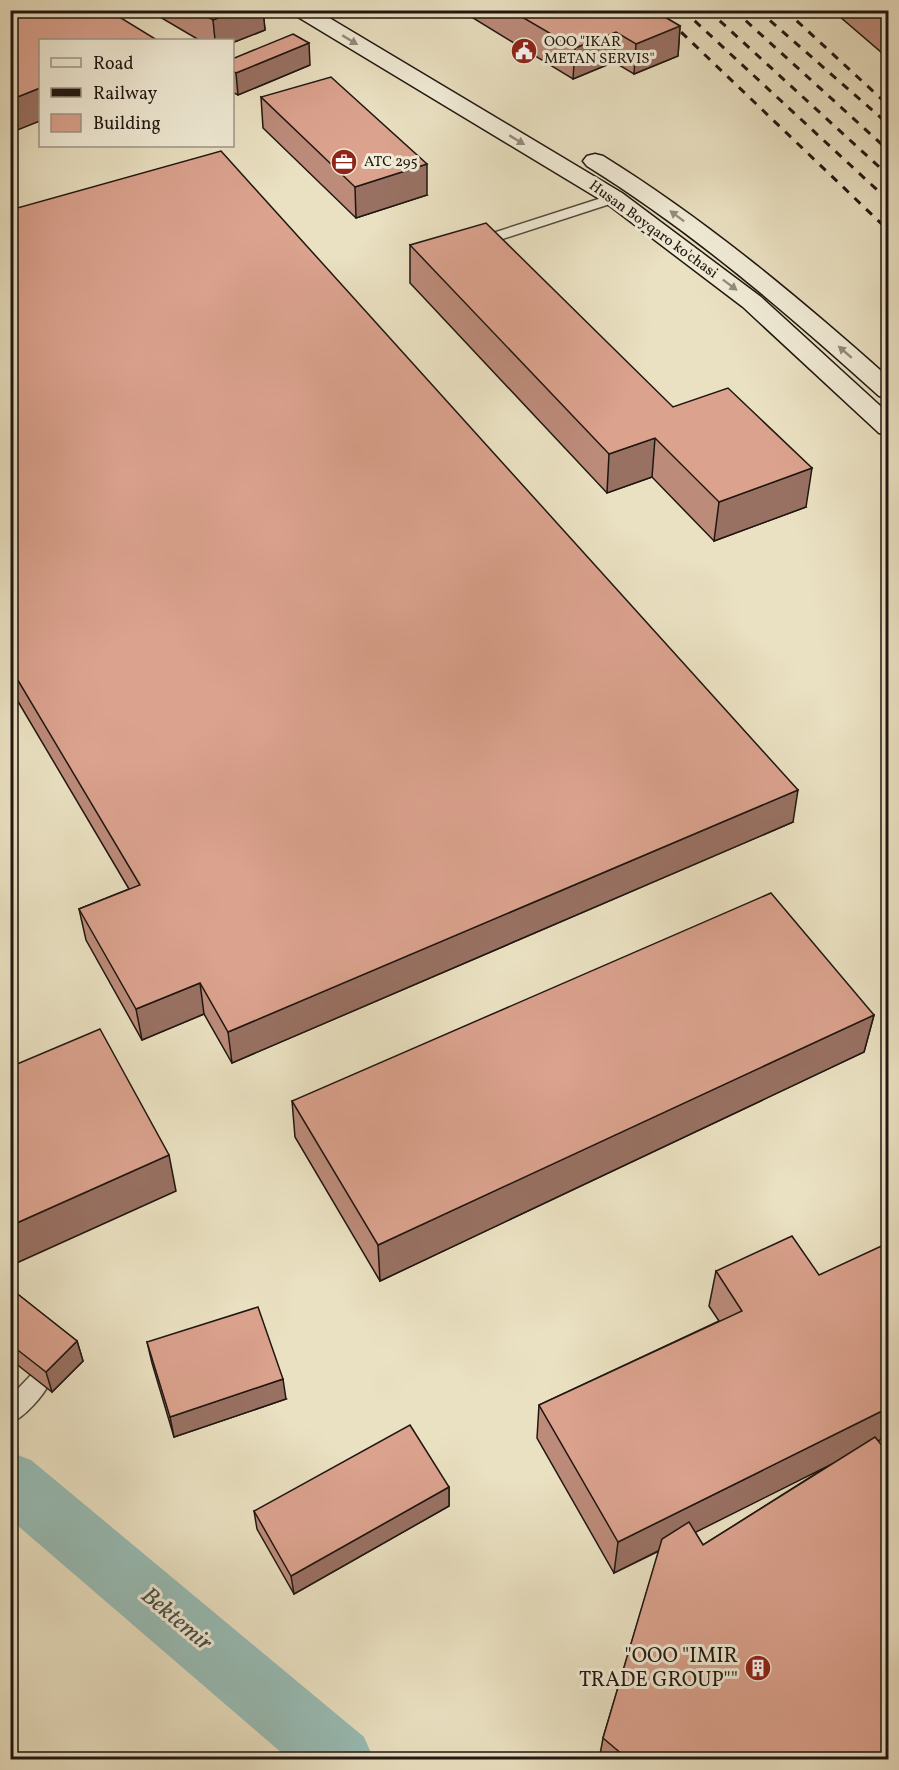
<svg xmlns="http://www.w3.org/2000/svg" width="899" height="1770" viewBox="0 0 899 1770" font-family="Vollkorn,serif">
  <style>
    .lines { fill: none; stroke-linecap: round; stroke-linejoin: round }
    .canal { fill: #98bdb6; fill-rule: evenodd }
    .lane-casing { stroke: #52493c; stroke-width: 3 }
    .secondary-casing { stroke: #201610; stroke-width: 3 }
    .lane { fill: #f1ecd7; fill-rule: evenodd }
    .secondary { fill: #f1ecd7; fill-rule: evenodd }
    .rail { stroke: #201610; stroke-width: 3; stroke-dasharray: 8 8; stroke-linecap: butt }
    .wall { fill: #bc8b7a; stroke: #201610; stroke-width: 1.5; fill-rule: evenodd }
    .shaded-wall { fill: #997163; stroke: #201610; stroke-width: 1.5 }
    .building { fill: #dba28e; stroke: #201610; stroke-width: 1.5 }
    .oneway { fill: #938c7d }
    .labels { text-anchor: middle; dominant-baseline: central; stroke-width: 6; stroke-linejoin: round; paint-order: stroke }
    .far-poi-label { font-size: 15px; fill: #201610; stroke: #f1ecd7; text-anchor: start }
    .far-street-label { font-size: 15px; fill: #201610; stroke: #f1ecd7 }
    .near-poi-label { font-size: 21px; fill: #201610; stroke: #f1ecd7; text-anchor: end }
    .near-water-label { font-size: 24px; font-style: italic; fill: #4a504a; stroke: #f1ecd7 }
  </style>
  <rect width="100%" height="100%" fill="#eae1c2"/>
  <filter id="stains"><feTurbulence type="fractalNoise" baseFrequency=".00333" numOctaves="4"/><feColorMatrix values="0 0 0 0 .2 0 0 0 0 .09 0 0 0 0 .02 0 0 0 .5 -.17"/></filter>
  <radialGradient id="worn" r=".72"><stop offset=".6" stop-color="#630" stop-opacity="0"/><stop offset="1" stop-color="#630" stop-opacity=".3"/></radialGradient>
  <g class="lines">
    <path class="canal" d="M10 1452 31 1460 364 1737 374 1760H290L10 1519Z"/>
    <defs>
      <g id="lane">
        <path d="M614 194 620 198 619 201 481 246 476 247 469 243 471 240Z"/>
        <path d="M39 1372 47 1375 50 1382C43 1396 25 1417 10 1423V1397L31 1375Z"/>
      </g>
      <g id="secondary">
        <path d="M290 10H316L622 193 761 297 888 413V435L879 433 743 307 606 203 293 14Z"/>
        <path d="M595 154 603 156C706 220 798 297 888 377V398L879 396C786 312 693 232 587 166L583 161 587 156Z"/>
      </g>
    </defs>
    <use href="#lane" class="lane-casing"/>
    <use href="#secondary" class="secondary-casing"/>
    <use href="#lane" class="lane"/>
    <use href="#secondary" class="secondary"/>
    <g class="rail">
      <path d="M658 10 888 230"/>
      <path d="M683 10 888 200"/>
      <path d="M708 10 888 175"/>
      <path d="M734 10 888 150"/>
      <path d="M758 10 888 124"/>
      <path d="M785 10 888 105"/>
    </g>
  </g>
  <g class="wall">
    <path d="M148 10H263L265 30 232 43V40H199Z"/>
    <path d="M460 10H653L680 26 678 56 634 74 614 62 573 79Z"/>
    <path d="M832 10H888V58Z"/>
    <path d="M232 59 310 65 238 95 232 92Z"/>
    <path d="M261 97 427 195 356 218 263 128Z"/>
    <path d="M10 210 793 822 232 1063 204 1014 142 1040 86 940 79 909 129 889 10 688Z"/>
    <path d="M410 245 673 407 806 507 714 541 652 477 607 493 410 283Z"/>
    <path d="M874 1015 864 1052 380 1281 295 1137 292 1101Z"/>
    <path d="M716 1271 878 1441 888 1760H599L603 1738 659 1551 614 1573 537 1438 539 1405 719 1321 709 1306ZM831 1464 703 1545 695 1532Z"/>
    <path d="M10 1288 77 1341 83 1361 52 1392 10 1359Z"/>
    <path d="M147 1342 286 1399 174 1437 152 1363Z"/>
    <path d="M449 1487V1506L294 1594 257 1529 254 1511Z"/>
  </g>
  <g class="shaded-wall">
    <path d="M237 10H263L265 30 232 43V40H215L213 20Z"/>
    <path d="M680 26 678 56 634 74 636 44Z"/>
    <path d="M616 32 614 62 573 79 575 48Z"/>
    <path d="M309 43 310 65 238 95 236 73Z"/>
    <path d="M40 88V121L10 133V100Z"/>
    <path d="M427 164V195L356 218 355 187Z"/>
    <path d="M655 438 652 477 607 493 609 454Z"/>
    <path d="M812 468 806 507 714 541 719 502Z"/>
    <path d="M798 790 793 822 232 1063 228 1032Z"/>
    <path d="M200 983 204 1014 142 1040 136 1009Z"/>
    <path d="M874 1015 864 1052 380 1281 378 1245Z"/>
    <path d="M169 1155 176 1191 10 1266V1226Z"/>
    <path d="M77 1341 83 1361 52 1392 46 1372Z"/>
    <path d="M283 1379 286 1399 174 1437 170 1417Z"/>
    <path d="M888 1408V1436L614 1573 618 1542Z"/>
    <path d="M449 1487V1506L294 1594 291 1576Z"/>
  </g>
  <g class="building">
    <path d="M10 10H108L157 40H40V88L10 100Z"/>
    <path d="M196 10H237L213 20Z"/>
    <path d="M510 10H653L680 26 636 44 616 32 575 48Z"/>
    <path d="M872 10H888V24Z"/>
    <path d="M293 34 309 43 236 73 232 71V59Z"/>
    <path d="M331 77 427 164 355 187 261 97Z"/>
    <path d="M221 151 798 790 228 1032 200 983 136 1009 79 909 140 885 10 667V210Z"/>
    <path d="M486 223 673 407 728 388 812 468 719 502 655 438 609 454 410 245Z"/>
    <path d="M771 893 874 1015 378 1245 292 1101Z"/>
    <path d="M100 1029 169 1155 10 1226V1067Z"/>
    <path d="M792 1236 819 1275 888 1243V1408L618 1542 539 1405 742 1311 716 1271Z"/>
    <path d="M10 1288 77 1341 46 1372 10 1344Z"/>
    <path d="M258 1307 283 1379 170 1417 147 1342Z"/>
    <path d="M410 1425 449 1487 291 1576 254 1511Z"/>
    <path d="M875 1437 888 1453V1760H629L603 1738 662 1539 689 1522 703 1545Z"/>
  </g>
  <defs><path id="oneway-solid" d="M-6-.8H1V-3.2L6.5 0L1 3.2V.8H-6Z" transform="scale(1.5)"/></defs>
  <g class="oneway">
    <use href="#oneway-solid" transform="translate(350 40) rotate(31)"/>
    <use href="#oneway-solid" transform="translate(517 140) rotate(31)"/>
    <use href="#oneway-solid" transform="translate(677 216) rotate(-143)"/>
    <use href="#oneway-solid" transform="translate(730 285) rotate(37)"/>
    <use href="#oneway-solid" transform="translate(845 352) rotate(-139)"/>
  </g>
  <defs>
    <symbol id="civic-disc" viewBox="-11 -11 22 22"><circle r="9.5" fill="#8f2418" stroke="#f1ecd7"/><path d="M-.6-6.5H3V-4.5H.6V-3L4-1V1h2V6H-6V1h2V-1L-.6-3ZM-1.2 2.5V6h2.4V2.5Z" fill="#fff"/></symbol>
    <symbol id="office-disc" viewBox="-11 -11 22 22"><circle r="9.5" fill="#8f2418" stroke="#f1ecd7"/><path d="M-6-3h4V-5.5h4V-3h4V5H-6ZM-1-4.5V-3h2v-1.5ZM-6 0V1H6V0Z" fill="#fff"/></symbol>
    <symbol id="building-disc" viewBox="-11 -11 22 22"><circle r="9.5" fill="#8f2418" stroke="#f1ecd7"/><path d="M-4-6H4V6H1V3H-1V6H-4ZM-2.5-4.3h1.7v1.8h-1.7ZM.8-4.3h1.7v1.8H.8ZM-2.5-1h1.7V.8h-1.7ZM.8-1h1.7V.8H.8Z" fill="#fff"/></symbol>
  </defs>
  <g fill-rule="evenodd">
    <use href="#civic-disc" x="509" y="36" width="30" height="30"/>
    <use href="#office-disc" x="329" y="147" width="30" height="30"/>
    <use href="#building-disc" x="743" y="1653" width="30" height="30"/>
  </g>
  <g class="labels">
    <g class="far-poi-label">
      <text x="544" y="42">OOO "IKAR<tspan x="544" dy="17">METAN SERVIS"</tspan></text>
      <text x="364" y="162">ATC 295</text>
    </g>
    <g class="far-street-label">
      <text transform="translate(653 230) rotate(36)">Husan Boyqaro ko'chasi</text>
    </g>
    <g class="near-poi-label">
      <text x="738" y="1656">"ООО "IMIR<tspan x="738" dy="24">TRADE GROUP""</tspan></text>
    </g>
    <g class="near-water-label">
      <text transform="translate(176 1620) rotate(40)">Bektemir</text>
    </g>
  </g>
  <rect width="899" height="1770" fill="none" stroke="#eae1c2" stroke-width="36"/>
  <rect x="12" y="12" width="875" height="1746" fill="none" stroke="#201610" stroke-width="3"/>
  <rect x="18" y="18" width="863" height="1734" fill="none" stroke="#201610" stroke-width="1.5"/>
  <rect x="39" y="39" width="195" height="108" fill="#f1ecd7" stroke="#9d9687" stroke-width="1.5"/>
  <rect x="51" y="58" width="30" height="9" fill="#f1ecd7" stroke="#9d9687" stroke-width="1.5"/>
  <text x="93" y="69" font-size="18" fill="#201610">Road</text>
  <rect x="51" y="88" width="30" height="9" fill="#201610" stroke="#9d9687" stroke-width="1.5"/>
  <text x="93" y="99" font-size="18" fill="#201610">Railway</text>
  <rect x="51" y="114" width="30" height="18" fill="#dba28e" stroke="#9d9687" stroke-width="1.5"/>
  <text x="93" y="129" font-size="18" fill="#201610">Building</text>
  <rect width="100%" height="100%" filter="url(#stains)"/>
  <rect width="100%" height="100%" fill="url(#worn)"/>
</svg>
